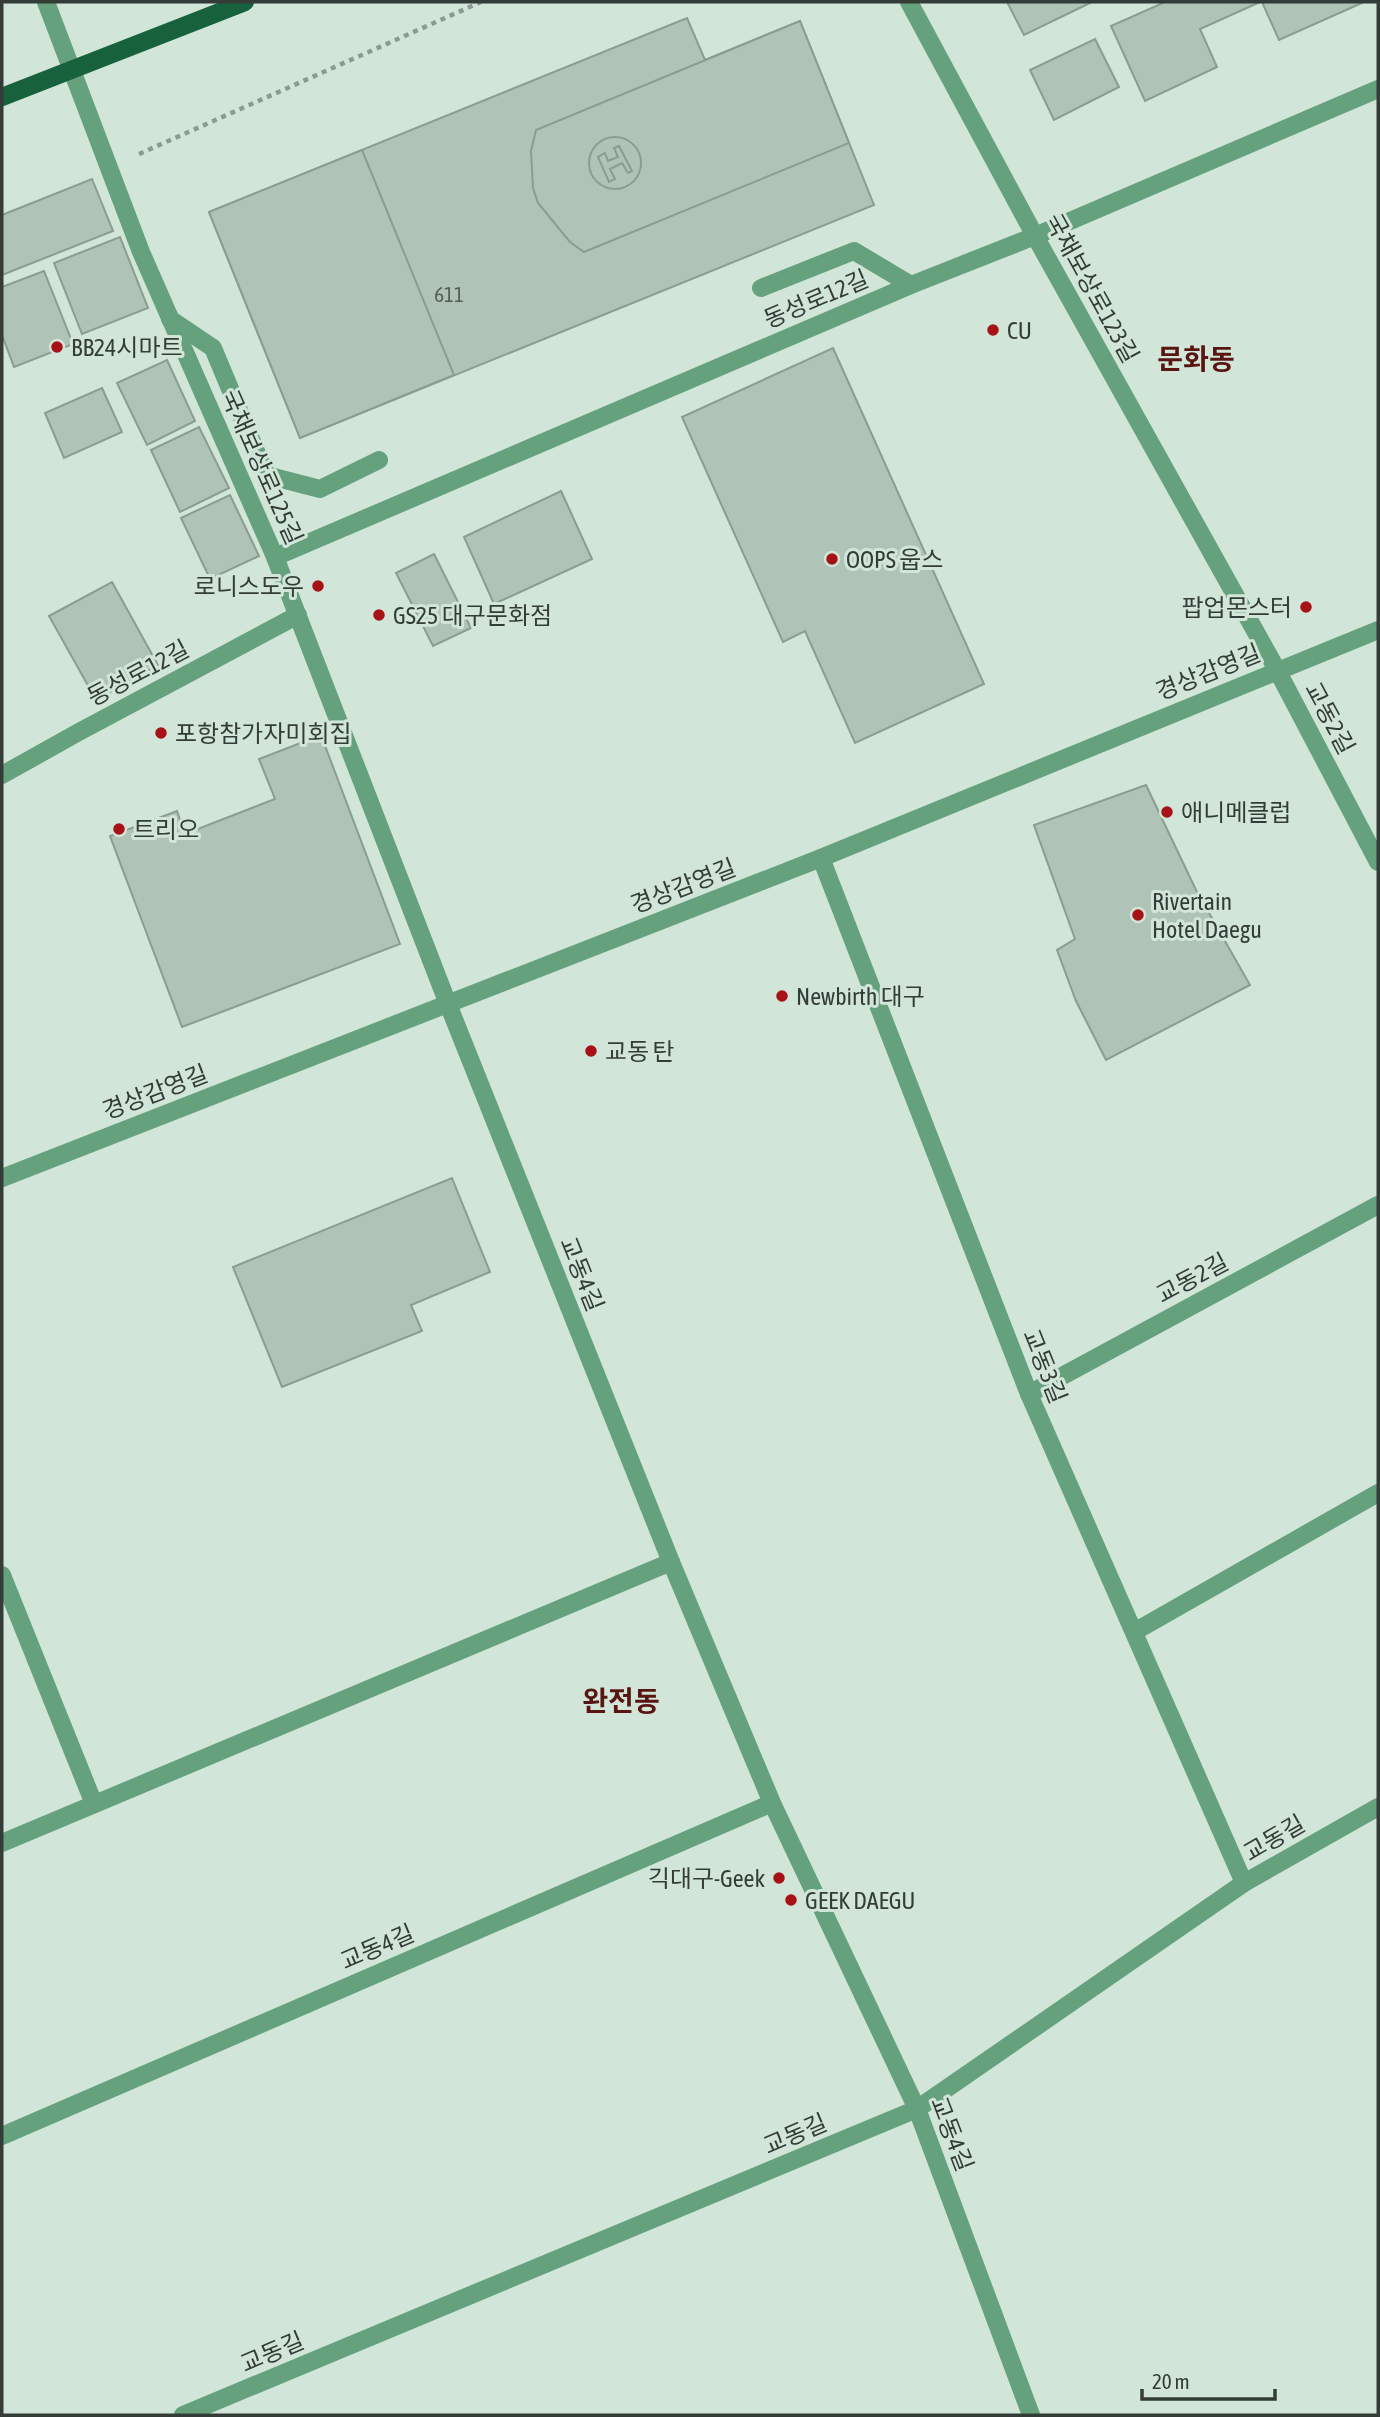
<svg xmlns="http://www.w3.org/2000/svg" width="1380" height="2417" viewBox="0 0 1380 2417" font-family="'Asap Condensed','Noto Sans KR',sans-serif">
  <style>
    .building { fill: #afc4b6; stroke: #899e90; stroke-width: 2 }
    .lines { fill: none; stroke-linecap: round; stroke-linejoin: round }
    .path { stroke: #8c9b91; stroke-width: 4.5; stroke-dasharray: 5 5; stroke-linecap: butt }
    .minor { stroke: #66a17d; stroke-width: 18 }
    .major { stroke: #17613c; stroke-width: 18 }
    .poi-dot { fill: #a71216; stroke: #d1e6d8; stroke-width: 2.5 }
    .labels { text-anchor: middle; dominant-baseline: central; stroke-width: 6; stroke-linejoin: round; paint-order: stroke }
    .number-label { font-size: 21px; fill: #535e57 }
    .street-label { font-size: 24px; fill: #343c37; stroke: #d1e6d8 }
    .poi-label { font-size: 24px; fill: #343c37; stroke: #d1e6d8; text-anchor: start }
    .quarter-label { font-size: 28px; font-weight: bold; fill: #591512; stroke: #d1e6d8 }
  </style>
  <rect width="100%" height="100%" fill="#d1e6d8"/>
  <g class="building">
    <path d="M1007 2H1092L1024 35Z"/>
    <path d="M1165 2H1260L1200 29 1217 67 1145 101 1111 26Z"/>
    <path d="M1262 2H1364L1279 40Z"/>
    <path d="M687 18 705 60 800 21 874 205 300 438 209 212Z"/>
    <path d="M800 21 849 143 584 252 570 242 538 203 533 188 531 151 536 130Z"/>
    <path d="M1095 39 1119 87 1054 120 1030 70Z"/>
    <circle cx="615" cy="163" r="26"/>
    <path d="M619 146 632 171 628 173 622 163 610 169 615 179 609 182 598 157 605 153 608 161 618 157 614 148Z"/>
    <path d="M362 150 454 375 300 438 209 212Z"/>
    <path d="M92 179 113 231 2 275V215Z"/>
    <path d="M120 237 148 308 82 334 54 263Z"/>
    <path d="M44 271 73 344 14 367 2 335V287Z"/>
    <path d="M833 348 984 684 855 743 805 631 783 642 682 417Z"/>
    <path d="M167 360 195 421 147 445 117 383Z"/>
    <path d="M102 388 122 432 64 458 45 413Z"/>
    <path d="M199 427 229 488 180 512 151 450Z"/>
    <path d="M561 491 592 559 494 604 464 537Z"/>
    <path d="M230 495 259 556 210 579 181 518Z"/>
    <path d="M434 554 471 628 433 646 396 573Z"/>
    <path d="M112 582 158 665 96 700 49 616Z"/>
    <path d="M321 735 400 944 182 1027 110 836 177 811 185 834 275 799 259 759Z"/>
    <path d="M1146 785 1196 890 1250 985 1106 1060 1076 1001 1057 950 1075 939 1034 825Z"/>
    <path d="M452 1178 490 1272 411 1305 422 1331 282 1387 233 1267Z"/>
  </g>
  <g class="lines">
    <path class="path" d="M139 154 481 2"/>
    <g class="minor">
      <path d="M46 2 141 252 275 557 448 1004 671 1562 772 1803 917 2109 1031 2415"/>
      <path d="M909 2 1035 236 1277 670 1378 862"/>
      <path d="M761 288 854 251 911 285"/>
      <path d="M170 319 213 348 266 475 320 489 379 460"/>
      <path d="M275 557 911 285 1035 236 1378 89"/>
      <path d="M2 775 77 733 298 615"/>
      <path d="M821 858 1029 1394 1244 1883"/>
      <path d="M2 1178 821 858 1378 630"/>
      <path d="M1029 1394 1378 1205"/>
      <path d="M2 1575 94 1804"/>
      <path d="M1134 1632 1378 1493"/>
      <path d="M2 1843 671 1562"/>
      <path d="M2 2136 772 1803"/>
      <path d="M183 2415 917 2109 1244 1883 1378 1807"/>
    </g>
    <path class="major" d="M2 97 245 2"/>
  </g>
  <g class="poi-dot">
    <circle cx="993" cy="330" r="7"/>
    <circle cx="57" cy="347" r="7"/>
    <circle cx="832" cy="559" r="7"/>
    <circle cx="318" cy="586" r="7"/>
    <circle cx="1306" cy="607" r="7"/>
    <circle cx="379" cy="615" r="7"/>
    <circle cx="161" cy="733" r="7"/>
    <circle cx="1167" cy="812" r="7"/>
    <circle cx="119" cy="829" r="7"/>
    <circle cx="1138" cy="915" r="7"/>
    <circle cx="782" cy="996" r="7"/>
    <circle cx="591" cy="1051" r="7"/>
    <circle cx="779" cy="1878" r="7"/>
    <circle cx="791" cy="1900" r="7"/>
  </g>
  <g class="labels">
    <g class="number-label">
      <text x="449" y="294">611</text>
    </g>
    <g class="street-label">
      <text transform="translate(1092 288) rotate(61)">국채보상로123길</text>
      <text transform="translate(816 299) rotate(-23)">동성로12길</text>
      <text transform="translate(262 467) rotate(66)">국채보상로125길</text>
      <text transform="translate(1208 672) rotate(-22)">경상감영길</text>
      <text transform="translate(138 673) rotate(-28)">동성로12길</text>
      <text transform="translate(1330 718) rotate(62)">교동2길</text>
      <text transform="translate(683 886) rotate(-21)">경상감영길</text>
      <text transform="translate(155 1092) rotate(-21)">경상감영길</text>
      <text transform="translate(582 1274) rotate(68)">교동4길</text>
      <text transform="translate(1192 1278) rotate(-28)">교동2길</text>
      <text transform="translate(1045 1366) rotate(68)">교동3길</text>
      <text transform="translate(1274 1838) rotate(-30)">교동길</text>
      <text transform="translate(377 1947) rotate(-23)">교동4길</text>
      <text transform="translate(795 2134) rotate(-23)">교동길</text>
      <text transform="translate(952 2134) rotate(69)">교동4길</text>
      <text transform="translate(272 2352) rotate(-23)">교동길</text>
    </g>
    <g class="poi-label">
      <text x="1007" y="330">CU</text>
      <text x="71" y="347">BB24시마트</text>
      <text x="846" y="559">OOPS 웁스</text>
      <text x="304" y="586" text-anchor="end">로니스도우</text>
      <text x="1292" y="607" text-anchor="end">팝업몬스터</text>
      <text x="393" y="615">GS25 대구문화점</text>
      <text x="175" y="733">포항참가자미회집</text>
      <text x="1181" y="812">애니메클럽</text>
      <text x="133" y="829">트리오</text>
      <text x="1152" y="901">Rivertain<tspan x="1152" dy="28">Hotel Daegu</tspan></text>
      <text x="796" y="996">Newbirth 대구</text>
      <text x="605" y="1051">교동 탄</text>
      <text x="765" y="1878" text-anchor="end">긱대구-Geek</text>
      <text x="805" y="1900">GEEK DAEGU</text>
    </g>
    <g class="quarter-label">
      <text x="1196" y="359">문화동</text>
      <text x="621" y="1701">완전동</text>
    </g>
  </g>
  <rect width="1380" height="2417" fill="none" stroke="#343c37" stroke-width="7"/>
  <path d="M1142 2389v10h133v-10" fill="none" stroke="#343c37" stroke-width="3.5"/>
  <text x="1152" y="2389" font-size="21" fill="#343c37" stroke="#d1e6d8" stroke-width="5" paint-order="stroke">20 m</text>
</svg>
